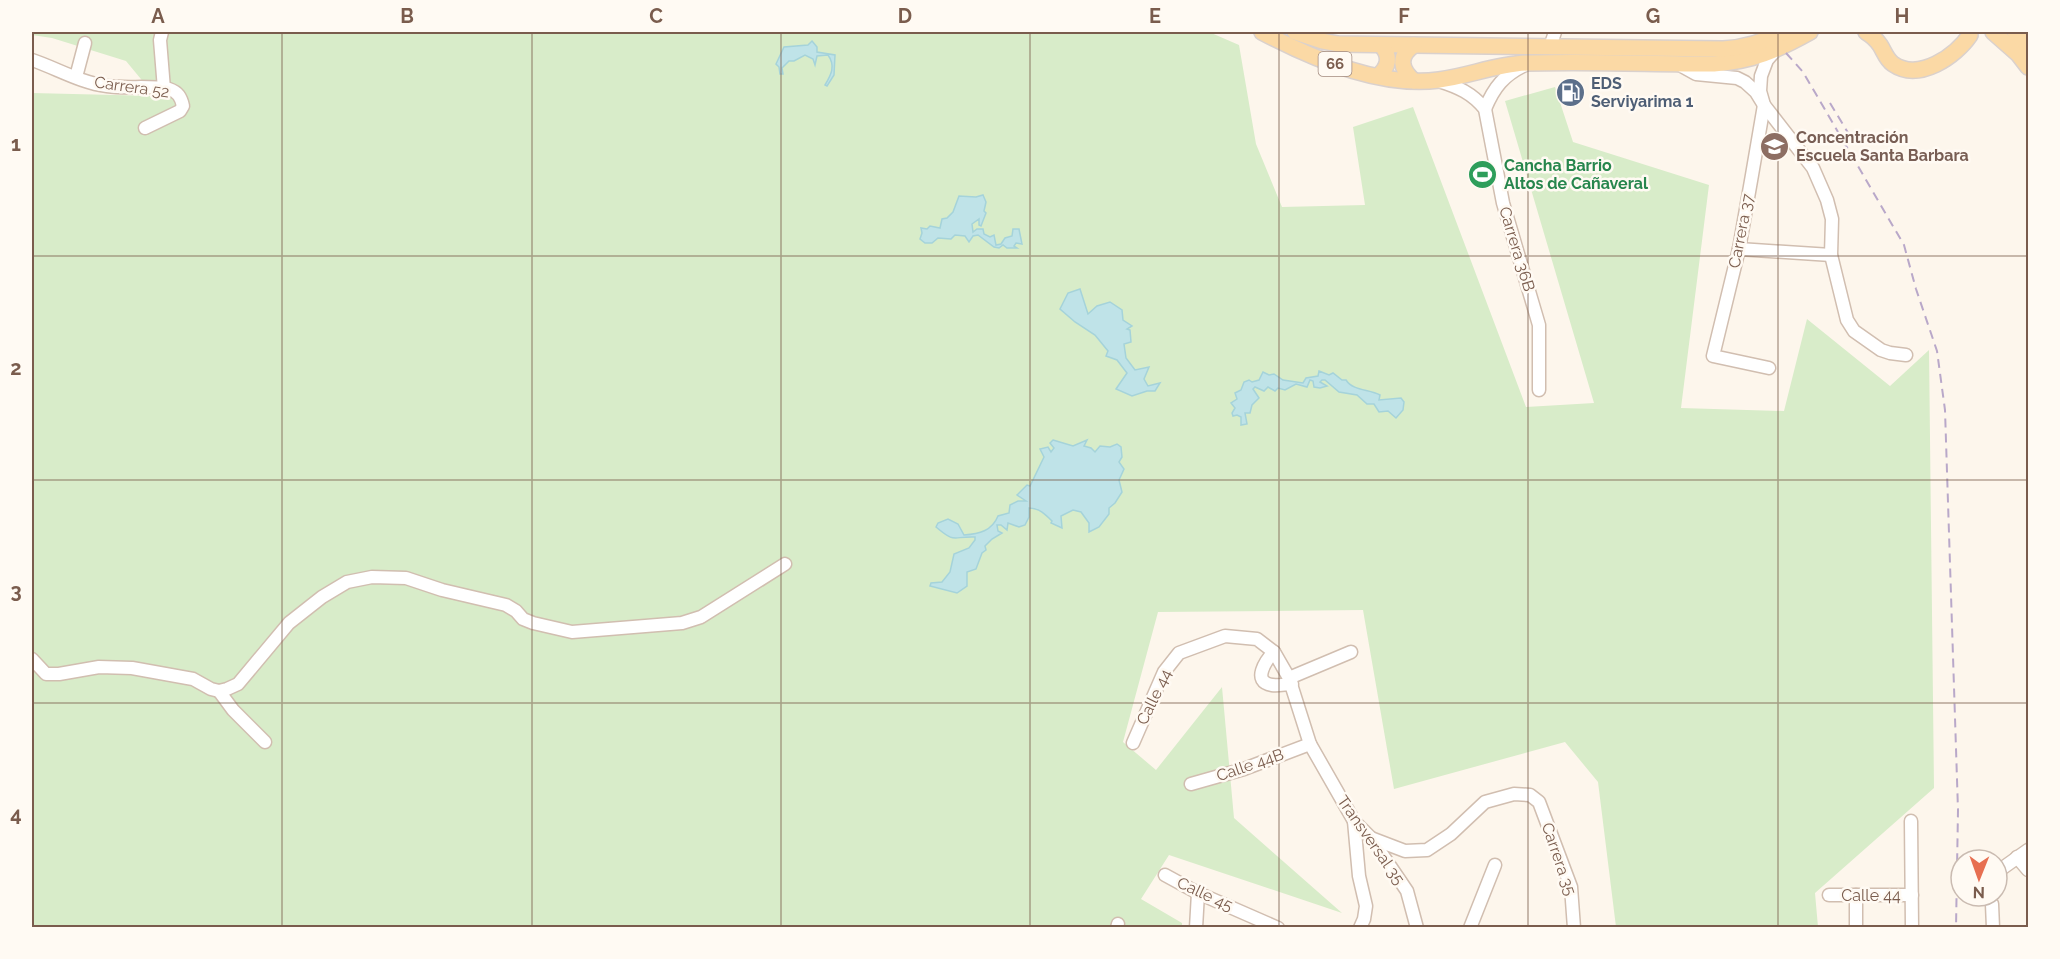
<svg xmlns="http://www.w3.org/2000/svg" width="2060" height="959" viewBox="0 0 2060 959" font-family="Raleway,sans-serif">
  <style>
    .green { fill: #d8ecc9 }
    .water { fill: #bfe3e8; stroke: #a5d3da; stroke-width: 1.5 }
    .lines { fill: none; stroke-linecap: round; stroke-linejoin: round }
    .minor-casing { stroke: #d1beb0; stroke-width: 15 }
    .major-casing { stroke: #dad1cd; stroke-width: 18 }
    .minor { stroke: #fff; stroke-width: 12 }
    .major { stroke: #fbd9a5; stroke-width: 15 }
    .rail { stroke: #b9a8c9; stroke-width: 2; stroke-dasharray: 9 6; stroke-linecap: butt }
    .grid { fill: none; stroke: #7a5c4d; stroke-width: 1.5; stroke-opacity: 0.55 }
    .labels { text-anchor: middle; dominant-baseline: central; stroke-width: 5; stroke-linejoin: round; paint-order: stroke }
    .shield { fill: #fffaf3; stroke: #a28b7f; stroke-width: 1.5 }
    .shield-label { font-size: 15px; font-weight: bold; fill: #7a5c4d }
    .service-label { font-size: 16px; font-weight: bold; fill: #4e5e75; stroke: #fffaf3; text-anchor: start }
    .street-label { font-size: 16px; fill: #7a5c4d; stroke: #fffaf3 }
    .education-label { font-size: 16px; font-weight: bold; fill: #785e54; stroke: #fffaf3; text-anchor: start }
    .leisure-label { font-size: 16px; font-weight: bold; fill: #27864d; stroke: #fffaf3; text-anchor: start }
    .neatline { fill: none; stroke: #7a5c4d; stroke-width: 2 }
    .grid-label { font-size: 20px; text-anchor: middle; font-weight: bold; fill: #7a5c4d }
  </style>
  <rect width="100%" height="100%" fill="#fdf6ec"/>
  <path class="green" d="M32 32H1209L1239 45 1256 144 1282 207 1365 205 1353 127 1413 107 1526 407 1594 403 1505 101 1555 87 1573 142 1709 185 1681 408 1784 411 1807 319 1890 386 1929 350 1934 788 1815 893 1818 927H1616L1598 782 1565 742 1394 789 1363 610 1158 612 1123 742 1156 770 1222 687 1234 818 1342 913 1169 855 1141 899 1182 923V927H32V93L155 96 126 61 52 38 32 35Z"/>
  <g class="water">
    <path d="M812 41 817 47V52L835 55 834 75 827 86 825 85C831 75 836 66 828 55L817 56 815 65 813 59 805 55 794 61H789L782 68 783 74H780L779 67 776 64 784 47 808 45Z"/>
    <path d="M983 195 986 202 984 211 986 213 981 226 979 225V219L972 224 973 232 977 229H983L984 234 990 237 994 235 996 245 1001 244 1005 238 1012 236 1013 229H1019L1022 244 1016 243 1014 246 1017 248H1007L1003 245 999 248 994 247 978 235 973 236 969 242 965 236 955 235 951 239 938 238 932 243H925L920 239 922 233 921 228 927 229 930 226 940 228 942 219 947 218 953 212 959 196 976 197Z"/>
    <path d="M1080 289 1088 314 1097 306 1110 302 1122 310 1123 320 1132 326 1127 329 1130 330 1131 342 1124 344 1126 358 1135 370 1149 367 1144 379 1148 386 1160 383 1155 391H1147L1132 396 1116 389 1127 373 1117 360 1106 356 1108 351 1095 335 1075 322 1060 309 1068 293Z"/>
    <path d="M1319 371 1329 375 1333 373 1342 380H1346C1353 391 1369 389 1380 395L1379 400 1401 398 1404 402 1403 410 1396 418 1388 411 1379 412 1374 404H1367L1357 395 1339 392 1325 380H1322L1320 382 1327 386 1320 388 1314 387 1313 381 1310 380 1307 387 1296 384 1285 390 1278 388 1275 391 1268 387 1264 391 1255 387 1253 389 1259 398 1252 405 1250 413H1245L1247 424 1241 425V417L1237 415 1233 416 1232 413 1235 408 1231 403 1237 399 1235 393 1241 390 1244 382 1249 380 1252 382 1259 380 1263 372 1269 375 1274 374 1283 380 1303 383 1306 378 1318 376Z"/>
    <path d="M1053 440 1073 446 1087 440 1084 446 1091 448 1095 452 1100 446 1110 447 1117 444 1121 447 1122 457 1119 462 1124 469 1119 480 1122 492 1115 503 1109 508V514L1099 527 1089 532V523L1081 512 1073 510 1061 516 1062 528 1051 523 1052 521C1045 514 1039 508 1029 508V517L1025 525 1019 527 1008 523 1007 530 1001 525H997L998 531 1002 533 992 539 985 546 986 550 982 553 976 569 967 572V586L957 593 930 586 931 583 942 582 950 572 954 554 969 548 975 540V537C952 536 956 544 936 527L938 523 948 519 958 524 964 535C979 534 992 531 998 516L1009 513 1010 505 1018 501H1026L1017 495 1027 485 1030 486 1044 457 1040 449 1048 447 1051 452 1054 448 1050 443Z"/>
  </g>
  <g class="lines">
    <defs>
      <g id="minor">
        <path d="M162 32 160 40 164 89"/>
        <path d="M1550 47 1555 32"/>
        <path d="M32 60C56 68 81 83 107 86 127 89 149 85 169 89 178 92 181 97 183 106L180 111 145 128"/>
        <path d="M1678 64 1696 74 1737 78 1745 82 1756 92 1764 105 1813 168 1827 200 1832 219 1831 255 1847 320 1854 331 1881 350 1890 353 1906 355"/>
        <path d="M76 77 85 43"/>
        <path d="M1439 81C1458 87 1472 93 1485 109L1503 203 1539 325V390"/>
        <path d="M1485 109C1494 87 1504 75 1525 65"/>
        <path d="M1739 249 1831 255"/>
        <path d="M1769 368 1713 356 1739 249 1752 175 1764 105 1760 91 1761 76 1767 60 1774 52"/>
        <path d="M1274 652C1266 660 1251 682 1272 685 1278 686 1286 684 1292 684"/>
        <path d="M32 659 46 674H59L99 667 132 668 193 679 211 689 219 691 227 689 238 684 289 623 322 597 347 582 372 577 406 578 442 590 506 605 516 611 523 619 533 623 572 632 682 623 701 617 785 564"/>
        <path d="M1289 678 1351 652"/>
        <path d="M219 691 233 710 265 742"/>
        <path d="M1133 743 1164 672 1179 653 1225 636 1257 639 1274 652 1289 678 1310 744 1354 821 1371 838 1407 891 1417 928"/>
        <path d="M1191 784 1244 769 1310 744"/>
        <path d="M1354 821 1359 876 1366 906 1364 919 1360 928"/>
        <path d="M1911 821 1912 928"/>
        <path d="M1371 838 1405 851 1427 850 1451 834 1485 802 1514 794 1530 795 1539 802 1571 887 1574 928"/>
        <path d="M2017 857 2028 870"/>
        <path d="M1997 872 2028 850"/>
        <path d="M1165 875 1198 893 1278 928"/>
        <path d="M1829 895H1912"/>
        <path d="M1856 895V928"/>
        <path d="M1992 904 1993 928"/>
        <path d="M1117 928 1118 924"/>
        <path d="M1196 928 1198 893"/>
        <path d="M1470 928 1495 865"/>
      </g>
      <g id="major">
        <path d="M1262 32C1311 58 1381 88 1439 80 1469 76 1497 64 1528 63 1590 61 1652 64 1714 64 1753 61 1776 51 1810 32"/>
        <path d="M1295 32 1322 41 1338 44 1723 49C1745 48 1764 42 1784 32"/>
        <path d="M1866 32C1871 35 1876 39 1880 45 1884 51 1886 59 1893 64 1919 82 1956 56 1970 35"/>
        <path d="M1993 32 2018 54 2028 67"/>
        <path d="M2015 32 2028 46"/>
        <path d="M1378 76C1389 67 1391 56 1381 45"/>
        <path d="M1414 81C1400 69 1398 56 1414 45"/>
      </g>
    </defs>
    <use href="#minor" class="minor-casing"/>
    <use href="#major" class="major-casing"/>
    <use href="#minor" class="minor"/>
    <use href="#major" class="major"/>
    <g class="rail">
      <path d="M1786 53 1803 72 1904 245 1916 289 1937 351 1945 410 1958 810 1956 928"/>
      <path d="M1830 103 1853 141"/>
    </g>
  </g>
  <path class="grid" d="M282 32V928M532 32V928M781 32V928M1030 32V928M1279 32V928M1528 32V928M1778 32V928M32 256H2028M32 480H2028M32 703H2028"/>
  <defs>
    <symbol id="fuel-disc" viewBox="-11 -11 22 22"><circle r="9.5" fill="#5c6f8a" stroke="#fffaf3"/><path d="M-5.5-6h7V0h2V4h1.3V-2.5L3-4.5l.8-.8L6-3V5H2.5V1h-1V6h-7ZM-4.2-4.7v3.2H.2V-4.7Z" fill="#fff"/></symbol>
    <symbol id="school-disc" viewBox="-11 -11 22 22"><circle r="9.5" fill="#8d6e63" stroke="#fffaf3"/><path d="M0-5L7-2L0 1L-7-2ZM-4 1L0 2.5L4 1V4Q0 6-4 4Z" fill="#fff"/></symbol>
    <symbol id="stadium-disc" viewBox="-11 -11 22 22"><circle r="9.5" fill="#2e9e5b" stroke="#fffaf3"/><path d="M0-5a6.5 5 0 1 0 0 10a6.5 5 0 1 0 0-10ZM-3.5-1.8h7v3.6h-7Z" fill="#fff"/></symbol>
  </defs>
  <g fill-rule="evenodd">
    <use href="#fuel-disc" x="1554" y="76" width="33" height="33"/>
    <use href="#school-disc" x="1758" y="130" width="33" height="33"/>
    <use href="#stadium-disc" x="1466" y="158" width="33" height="33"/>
  </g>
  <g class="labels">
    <rect class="shield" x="1318.5" y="52" width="33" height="24" rx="4.5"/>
    <g class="shield-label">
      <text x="1335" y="64">66</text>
    </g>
    <g class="service-label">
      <text x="1591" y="83">EDS<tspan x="1591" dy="18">Serviyarima 1</tspan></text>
    </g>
    <g class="street-label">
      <text transform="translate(132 87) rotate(8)">Carrera 52</text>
      <text transform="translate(1741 231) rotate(-79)">Carrera 37</text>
      <text transform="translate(1517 249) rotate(73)">Carrera 36B</text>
      <text transform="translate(1154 697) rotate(-64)">Calle 44</text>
      <text transform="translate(1250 765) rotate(-19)">Calle 44B</text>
      <text transform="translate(1371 840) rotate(55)">Transversal 35</text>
      <text transform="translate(1559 859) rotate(71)">Carrera 35</text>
      <text transform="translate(1205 894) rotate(25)">Calle 45</text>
      <text x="1871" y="895">Calle 44</text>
    </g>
    <g class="education-label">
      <text x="1796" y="137">Concentración<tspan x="1796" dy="18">Escuela Santa Barbara</tspan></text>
    </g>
    <g class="leisure-label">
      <text x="1504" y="165">Cancha Barrio<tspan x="1504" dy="18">Altos de Cañaveral</tspan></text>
    </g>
  </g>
  <rect width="2060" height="959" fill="none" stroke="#fffaf3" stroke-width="66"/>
  <g transform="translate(1979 878) rotate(181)"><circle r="28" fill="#fffaf3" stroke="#cabbb1" stroke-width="1.5"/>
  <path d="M0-4.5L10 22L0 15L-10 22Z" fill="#e76f51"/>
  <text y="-9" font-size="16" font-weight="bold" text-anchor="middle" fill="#7a5c4d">N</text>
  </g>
  <rect x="33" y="33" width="1994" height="893" class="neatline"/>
  <g class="grid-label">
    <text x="158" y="23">A</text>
    <text x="407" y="23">B</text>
    <text x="656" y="23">C</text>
    <text x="905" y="23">D</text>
    <text x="1155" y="23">E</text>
    <text x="1404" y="23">F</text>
    <text x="1653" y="23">G</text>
    <text x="1902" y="23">H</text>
    <text x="16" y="151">1</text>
    <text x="16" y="375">2</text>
    <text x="16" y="598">3</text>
    <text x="16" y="821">4</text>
  </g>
</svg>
